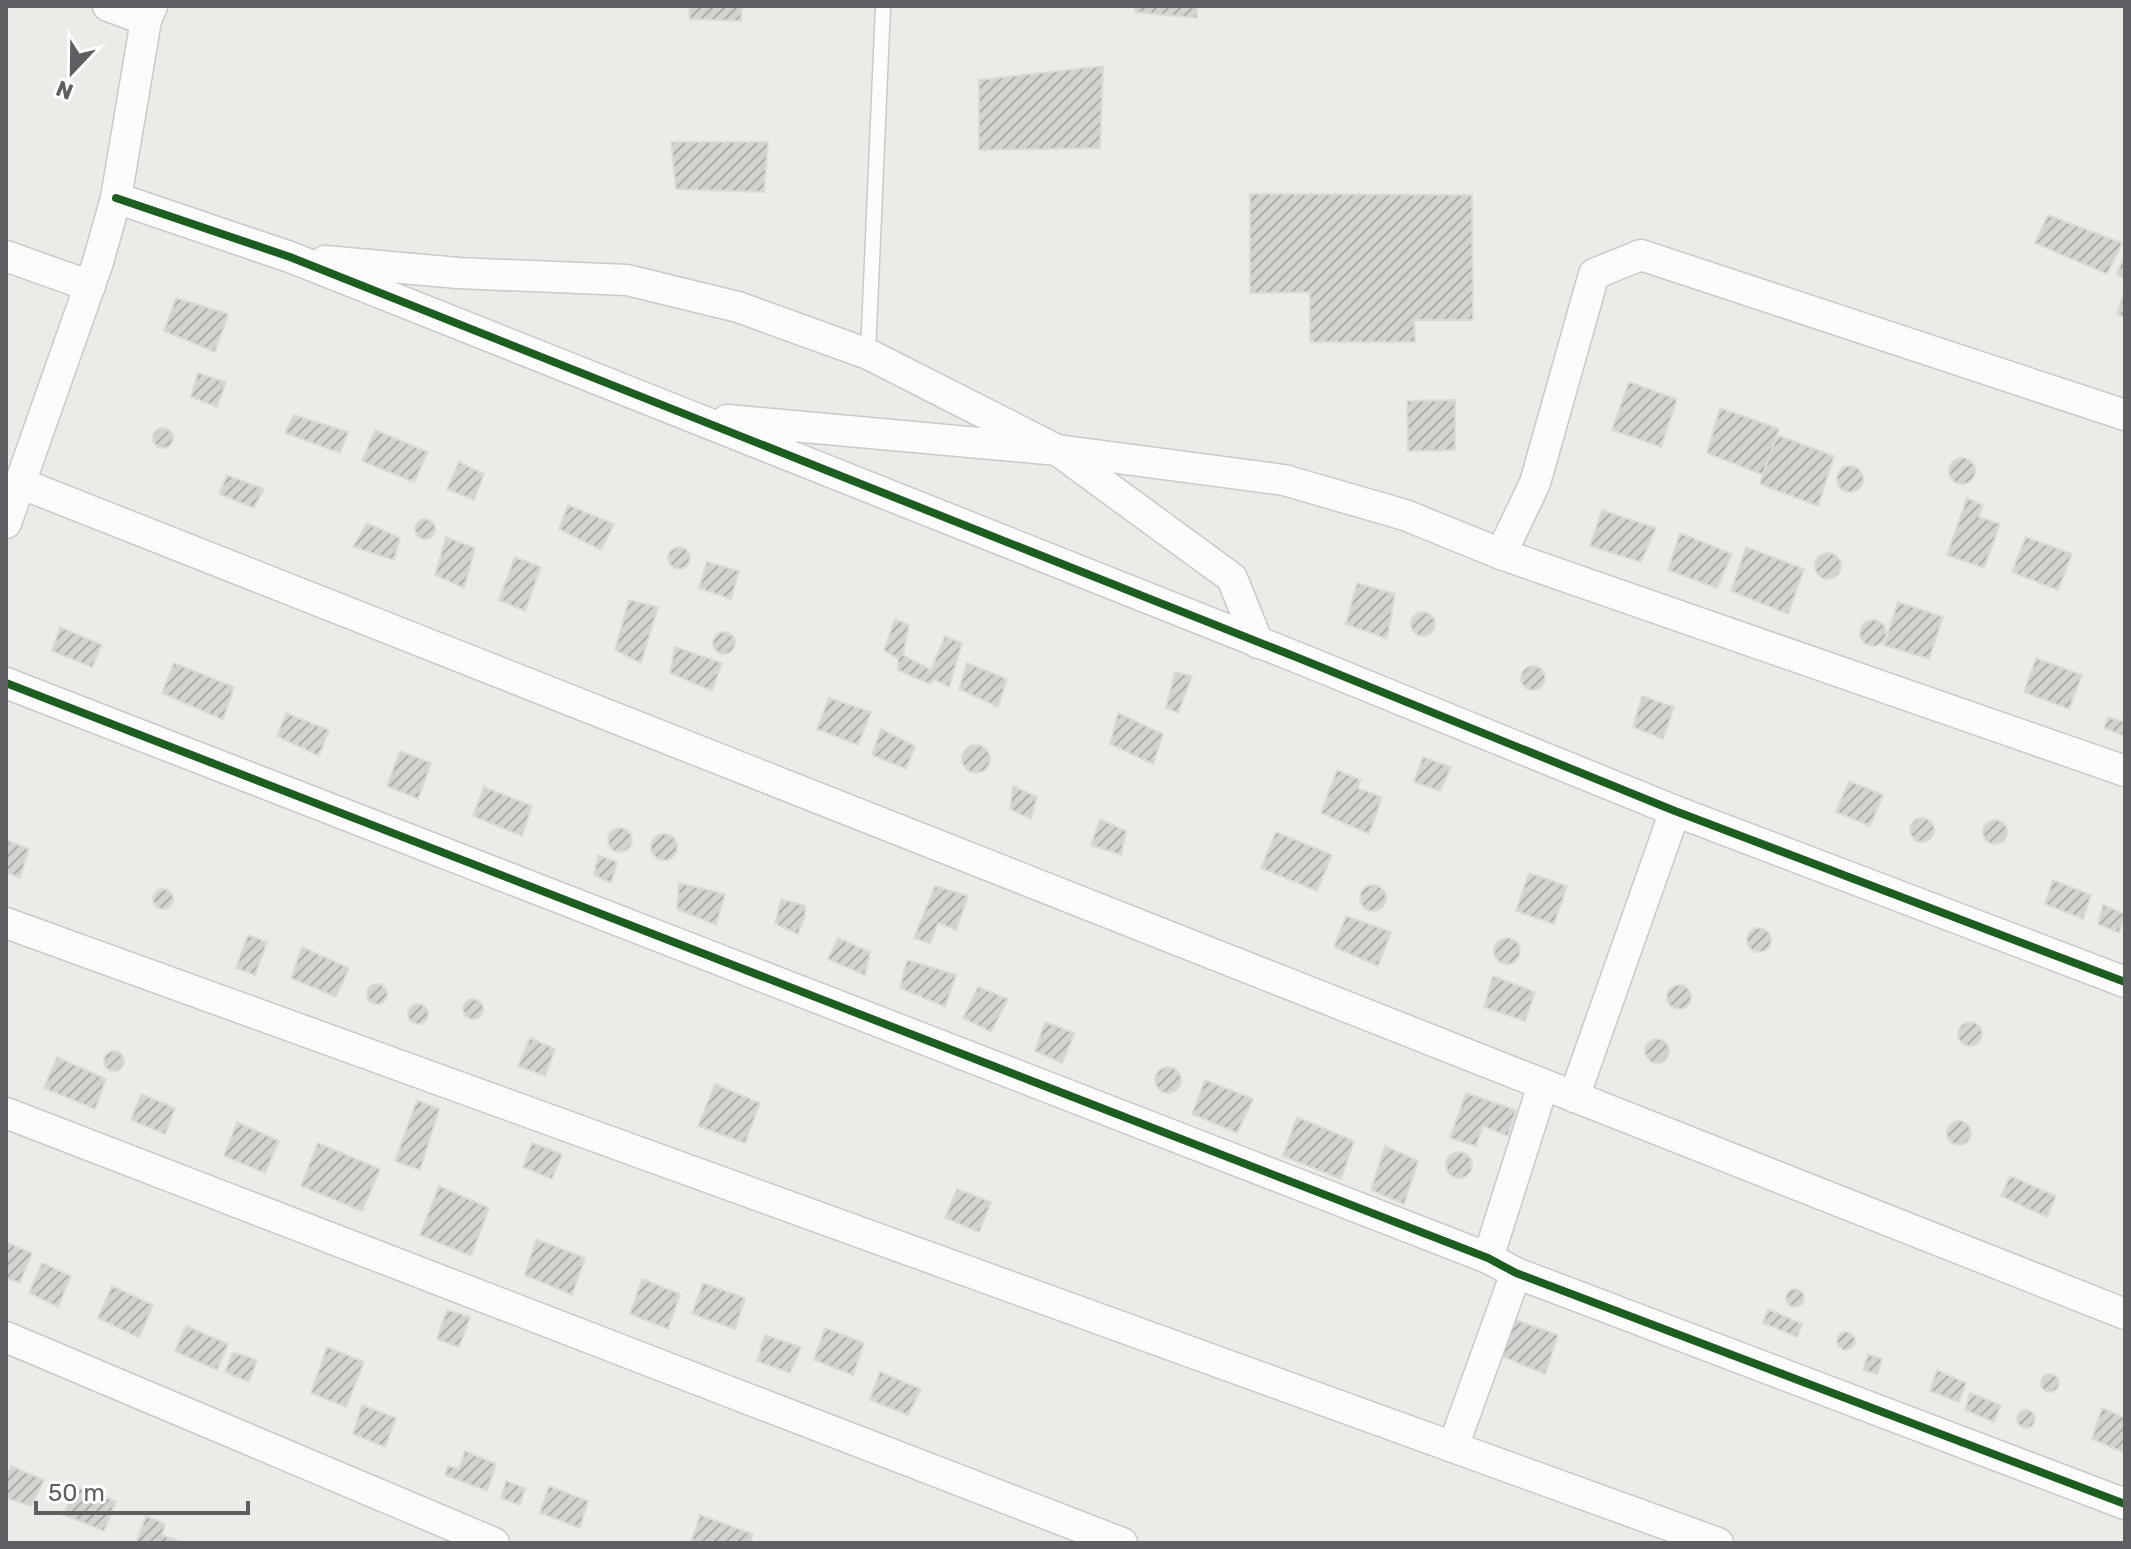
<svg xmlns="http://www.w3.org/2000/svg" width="2131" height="1549" viewBox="0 0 2131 1549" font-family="Rubik,sans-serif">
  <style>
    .building { fill: url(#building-hatch); stroke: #dadad6; stroke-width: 2 }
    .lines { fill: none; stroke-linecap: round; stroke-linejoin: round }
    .lane-casing { stroke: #c9c9c8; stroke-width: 17 }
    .street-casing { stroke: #c9c9c8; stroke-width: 33 }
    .lane { stroke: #fcfcfb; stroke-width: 14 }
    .street { stroke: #fcfcfb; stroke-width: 30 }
    .cycleway-casing { stroke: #fff; stroke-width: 13 }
    .cycleway { stroke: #1b5e20; stroke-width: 8 }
  </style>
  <defs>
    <pattern id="building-hatch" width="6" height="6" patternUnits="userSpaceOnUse" patternTransform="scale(2)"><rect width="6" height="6" fill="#d2d2cf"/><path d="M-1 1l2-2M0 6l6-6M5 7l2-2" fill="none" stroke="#aeaeac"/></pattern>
  </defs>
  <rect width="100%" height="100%" fill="#ebebe7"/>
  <g class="building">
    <path d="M689 6H742L741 21 690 19Z"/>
    <path d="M1135 6H1197V18L1135 12Z"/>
    <path d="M1103 66 1100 148 979 150V80Z"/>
    <path d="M671 142H768L764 192 676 189Z"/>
    <path d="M1250 194 1472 195 1473 320H1414L1415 342H1310V292L1250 293Z"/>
    <path d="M2048 215 2122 243 2107 274 2035 243Z"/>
    <path d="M2125 253V279L2117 274Z"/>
    <path d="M2125 291V317L2117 314Z"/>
    <path d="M176 298 228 314 215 352 164 331Z"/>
    <path d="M198 373 226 382 217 407 191 397Z"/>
    <path d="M1629 382 1677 399 1661 447 1612 430Z"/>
    <path d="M1455 400V450L1408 451 1407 401Z"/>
    <path d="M1720 408 1779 429 1763 475 1707 453Z"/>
    <path d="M294 415 348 432 340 453 285 433Z"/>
    <circle cx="163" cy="438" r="10"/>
    <path d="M375 430 428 452 414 482 362 461Z"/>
    <path d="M1777 435 1834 456 1818 506 1760 484Z"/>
    <circle cx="1962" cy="471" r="13"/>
    <path d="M459 462 484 474 474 500 447 489Z"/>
    <circle cx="1850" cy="479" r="13"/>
    <path d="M227 475 264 489 254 508 219 494Z"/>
    <path d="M1967 498 1983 505 1979 517 2000 524 1984 568 1947 555Z"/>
    <path d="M568 505 614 524 601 550 559 529Z"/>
    <path d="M1602 510 1656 528 1641 562 1590 546Z"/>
    <circle cx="425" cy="529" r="10"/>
    <path d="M367 523 400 538 394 560 353 547Z"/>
    <path d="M1680 533 1732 554 1717 588 1668 570Z"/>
    <path d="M446 537 475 548 464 588 435 575Z"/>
    <path d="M2026 537 2072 554 2058 590 2012 572Z"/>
    <path d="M1746 547 1804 569 1788 614 1731 591Z"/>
    <circle cx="679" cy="558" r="11"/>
    <circle cx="1828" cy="566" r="13"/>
    <path d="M515 557 541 567 525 611 499 600Z"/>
    <path d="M707 562 739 571 731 599 699 588Z"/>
    <path d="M1357 583 1395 594 1387 639 1346 624Z"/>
    <path d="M629 600 658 607 641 663 615 650Z"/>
    <path d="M1898 602 1943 617 1929 659 1884 645Z"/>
    <circle cx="1423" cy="624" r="12"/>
    <path d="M895 619 909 625 903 655 931 670 945 636 962 643 949 687 934 679 930 684 898 670V659L884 650Z"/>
    <circle cx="1873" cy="633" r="13"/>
    <path d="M60 627 102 645 92 667 52 651Z"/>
    <circle cx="724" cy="643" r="11"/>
    <path d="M675 647 722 663 712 691 670 673Z"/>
    <path d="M2036 658 2082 675 2069 709 2024 692Z"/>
    <path d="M174 663 234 687 223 720 162 693Z"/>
    <path d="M967 663 1007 679 998 707 959 689Z"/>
    <circle cx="1533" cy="678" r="12"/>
    <path d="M1175 672 1192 676 1178 713 1166 708Z"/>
    <path d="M1642 696 1674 707 1663 739 1633 727Z"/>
    <path d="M829 698 871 712 858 745 817 729Z"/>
    <path d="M286 713 329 730 319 756 277 736Z"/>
    <path d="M1118 713 1163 734 1153 764 1110 744Z"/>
    <path d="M2125 715V736L2104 728 2108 717 2123 722Z"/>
    <path d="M881 729 915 746 906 769 872 755Z"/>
    <circle cx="976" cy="759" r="14"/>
    <path d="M400 751 431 763 418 799 387 786Z"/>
    <path d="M1423 757 1451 767 1440 791 1414 782Z"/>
    <path d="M1337 770 1361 780 1357 788 1382 797 1369 834 1321 813Z"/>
    <path d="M1849 781 1883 795 1870 826 1836 812Z"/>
    <path d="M1013 786 1037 797 1031 819 1010 809Z"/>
    <path d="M484 787 532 806 522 836 473 816Z"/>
    <circle cx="1922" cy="830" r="12"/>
    <path d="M1100 819 1126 831 1121 855 1091 845Z"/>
    <circle cx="1995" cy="832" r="12"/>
    <circle cx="620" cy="840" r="12"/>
    <path d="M1276 832 1332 855 1317 891 1261 868Z"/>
    <circle cx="664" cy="847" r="13"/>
    <path d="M6 840 29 849 20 878 6 872Z"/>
    <path d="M598 855 617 862 611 883 594 875Z"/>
    <path d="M1529 873 1567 886 1554 924 1516 911Z"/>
    <path d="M2053 880 2091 895 2083 919 2045 904Z"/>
    <path d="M679 883 725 894 716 925 677 909Z"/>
    <circle cx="1373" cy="898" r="13"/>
    <path d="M935 886 968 896 956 930 938 923 930 943 914 938Z"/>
    <circle cx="163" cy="899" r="10"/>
    <path d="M781 899 805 906V916L798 934 775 924Z"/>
    <path d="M2103 905 2125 914 2119 933 2098 924Z"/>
    <path d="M1346 916 1391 932 1378 966 1334 947Z"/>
    <circle cx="1759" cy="940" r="12"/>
    <path d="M248 935 267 942 255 975 236 968Z"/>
    <path d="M838 938 870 952 865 975 828 959Z"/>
    <circle cx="1507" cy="951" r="13"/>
    <path d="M302 947 349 968 336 997 291 978Z"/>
    <path d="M907 960 956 975 945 1007 900 988Z"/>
    <path d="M1493 976 1535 992 1525 1021 1484 1007Z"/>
    <circle cx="377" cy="994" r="10"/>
    <circle cx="1679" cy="997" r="12"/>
    <path d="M978 987 1008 999 991 1032 963 1018Z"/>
    <circle cx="473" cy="1009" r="10"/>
    <circle cx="418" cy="1014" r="10"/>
    <path d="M1045 1022 1075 1033 1062 1063 1035 1051Z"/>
    <circle cx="1970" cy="1034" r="12"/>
    <path d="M530 1038 555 1049 545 1076 518 1066Z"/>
    <circle cx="1657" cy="1051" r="12"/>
    <circle cx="114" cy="1061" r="10"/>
    <path d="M57 1057 106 1079 95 1109 44 1088Z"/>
    <circle cx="1168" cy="1080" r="13"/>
    <path d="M1205 1080 1253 1099 1237 1133 1192 1114Z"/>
    <path d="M715 1084 760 1103 745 1143 698 1126Z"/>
    <path d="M1466 1093 1516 1110 1508 1136 1483 1126 1476 1146 1450 1138Z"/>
    <path d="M141 1094 175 1108 165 1134 131 1120Z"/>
    <path d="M417 1100 439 1109 420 1170 395 1161Z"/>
    <path d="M1297 1117 1354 1141 1341 1179 1283 1156Z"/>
    <circle cx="1959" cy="1133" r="12"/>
    <path d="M237 1122 279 1141 265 1173 224 1156Z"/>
    <path d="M318 1143 380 1169 362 1211 301 1186Z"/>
    <path d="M532 1143 562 1154 552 1179 523 1167Z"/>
    <path d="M1385 1146 1418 1161 1404 1204 1371 1190Z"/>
    <circle cx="1459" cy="1165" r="13"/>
    <path d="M2010 1176 2056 1196 2047 1217 2001 1196Z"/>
    <path d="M439 1186 489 1208 471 1256 420 1235Z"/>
    <path d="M957 1189 991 1202 979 1232 945 1218Z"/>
    <path d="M536 1239 585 1258 572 1295 525 1275Z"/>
    <path d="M6 1242 32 1253 20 1283 6 1278Z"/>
    <path d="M42 1263 71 1276 58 1307 29 1293Z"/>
    <path d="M642 1279 680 1294 668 1329 630 1314Z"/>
    <path d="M703 1283 745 1298 735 1329 692 1314Z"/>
    <path d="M112 1286 153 1305 139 1338 98 1318Z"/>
    <circle cx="1795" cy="1298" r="9"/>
    <path d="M1768 1309 1802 1324 1797 1337 1763 1323Z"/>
    <path d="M447 1310 470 1317 459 1347 437 1339Z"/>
    <path d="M1513 1319 1558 1335 1545 1374 1499 1355Z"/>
    <path d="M186 1326 228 1344 217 1370 175 1351Z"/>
    <path d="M825 1328 864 1343 853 1375 814 1360Z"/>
    <circle cx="1846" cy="1341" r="9"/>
    <path d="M765 1335 801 1347 790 1373 757 1361Z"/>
    <path d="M327 1347 364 1362 346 1407 311 1393Z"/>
    <path d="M233 1352 257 1360 249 1382 225 1372Z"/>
    <path d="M1868 1354 1882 1359 1877 1374 1863 1370Z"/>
    <path d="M1937 1370 1966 1383 1959 1402 1930 1391Z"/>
    <path d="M880 1372 921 1389 908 1415 870 1400Z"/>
    <circle cx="2050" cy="1383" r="9"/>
    <path d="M1970 1393 2001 1405 1994 1422 1965 1410Z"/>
    <path d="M362 1405 396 1418 385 1447 353 1434Z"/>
    <path d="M2102 1408 2125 1418V1453L2092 1439Z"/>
    <circle cx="2026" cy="1419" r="9"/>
    <path d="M465 1451 496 1464 487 1491 445 1475 448 1466 459 1469Z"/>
    <path d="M11 1466 44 1480 31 1506 6 1498V1480Z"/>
    <path d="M506 1481 525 1488 520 1505 501 1498Z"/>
    <path d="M75 1486 116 1501 104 1531 64 1515Z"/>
    <path d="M549 1486 588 1501 580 1528 540 1513Z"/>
    <path d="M700 1515 753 1534 750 1543H691Z"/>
    <path d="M146 1516 165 1524 162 1535 183 1543H136Z"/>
  </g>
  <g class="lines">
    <defs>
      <path id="lane" d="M868 354 883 6"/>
      <g id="street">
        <path d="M108 6 146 20"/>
        <path d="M116 198 290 257 1296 657 1675 811 2125 982"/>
        <path d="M6 256 90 286"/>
        <path d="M325 261 458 273 627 280 738 307 868 354 1057 450 1232 578 1258 643"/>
        <path d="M727 420 1057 450 1284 480 1405 515 1501 554 2125 771"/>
        <path d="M20 483 2125 1314"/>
        <path d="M6 523 98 262 116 198 146 20 152 6"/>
        <path d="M1501 554 1535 483 1594 274 1641 255 2125 415"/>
        <path d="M6 683 1488 1258 1516 1273 2125 1504"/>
        <path d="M6 923 1718 1543"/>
        <path d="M1574 1097 1675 811"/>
        <path d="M6 1113 1122 1543"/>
        <path d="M1488 1258 1543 1085"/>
        <path d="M6 1337 494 1543"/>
        <path d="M1453 1447 1516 1273"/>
      </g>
    </defs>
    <use href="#lane" class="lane-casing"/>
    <use href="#street" class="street-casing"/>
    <use href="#lane" class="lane"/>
    <use href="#street" class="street"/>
    <defs>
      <g id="cycleway">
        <path d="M116 198 290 257 1296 657 1675 811 2125 982"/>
        <path d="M6 683 1488 1258 1516 1273 2125 1504"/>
      </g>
    </defs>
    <use href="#cycleway" class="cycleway-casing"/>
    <use href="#cycleway" class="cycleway"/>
  </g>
  <rect width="2131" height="1549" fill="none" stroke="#5d5f63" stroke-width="16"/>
  <g transform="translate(72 72) rotate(202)" stroke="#ffffff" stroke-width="6" paint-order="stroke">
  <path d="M0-6L14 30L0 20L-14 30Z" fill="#5d5f63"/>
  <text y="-12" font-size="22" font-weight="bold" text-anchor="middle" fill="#5d5f63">N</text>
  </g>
  <path d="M36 1501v12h212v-12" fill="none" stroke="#5d5f63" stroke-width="4"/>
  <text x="48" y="1501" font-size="24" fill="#5d5f63" stroke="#ffffff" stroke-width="6" paint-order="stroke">50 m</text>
</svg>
